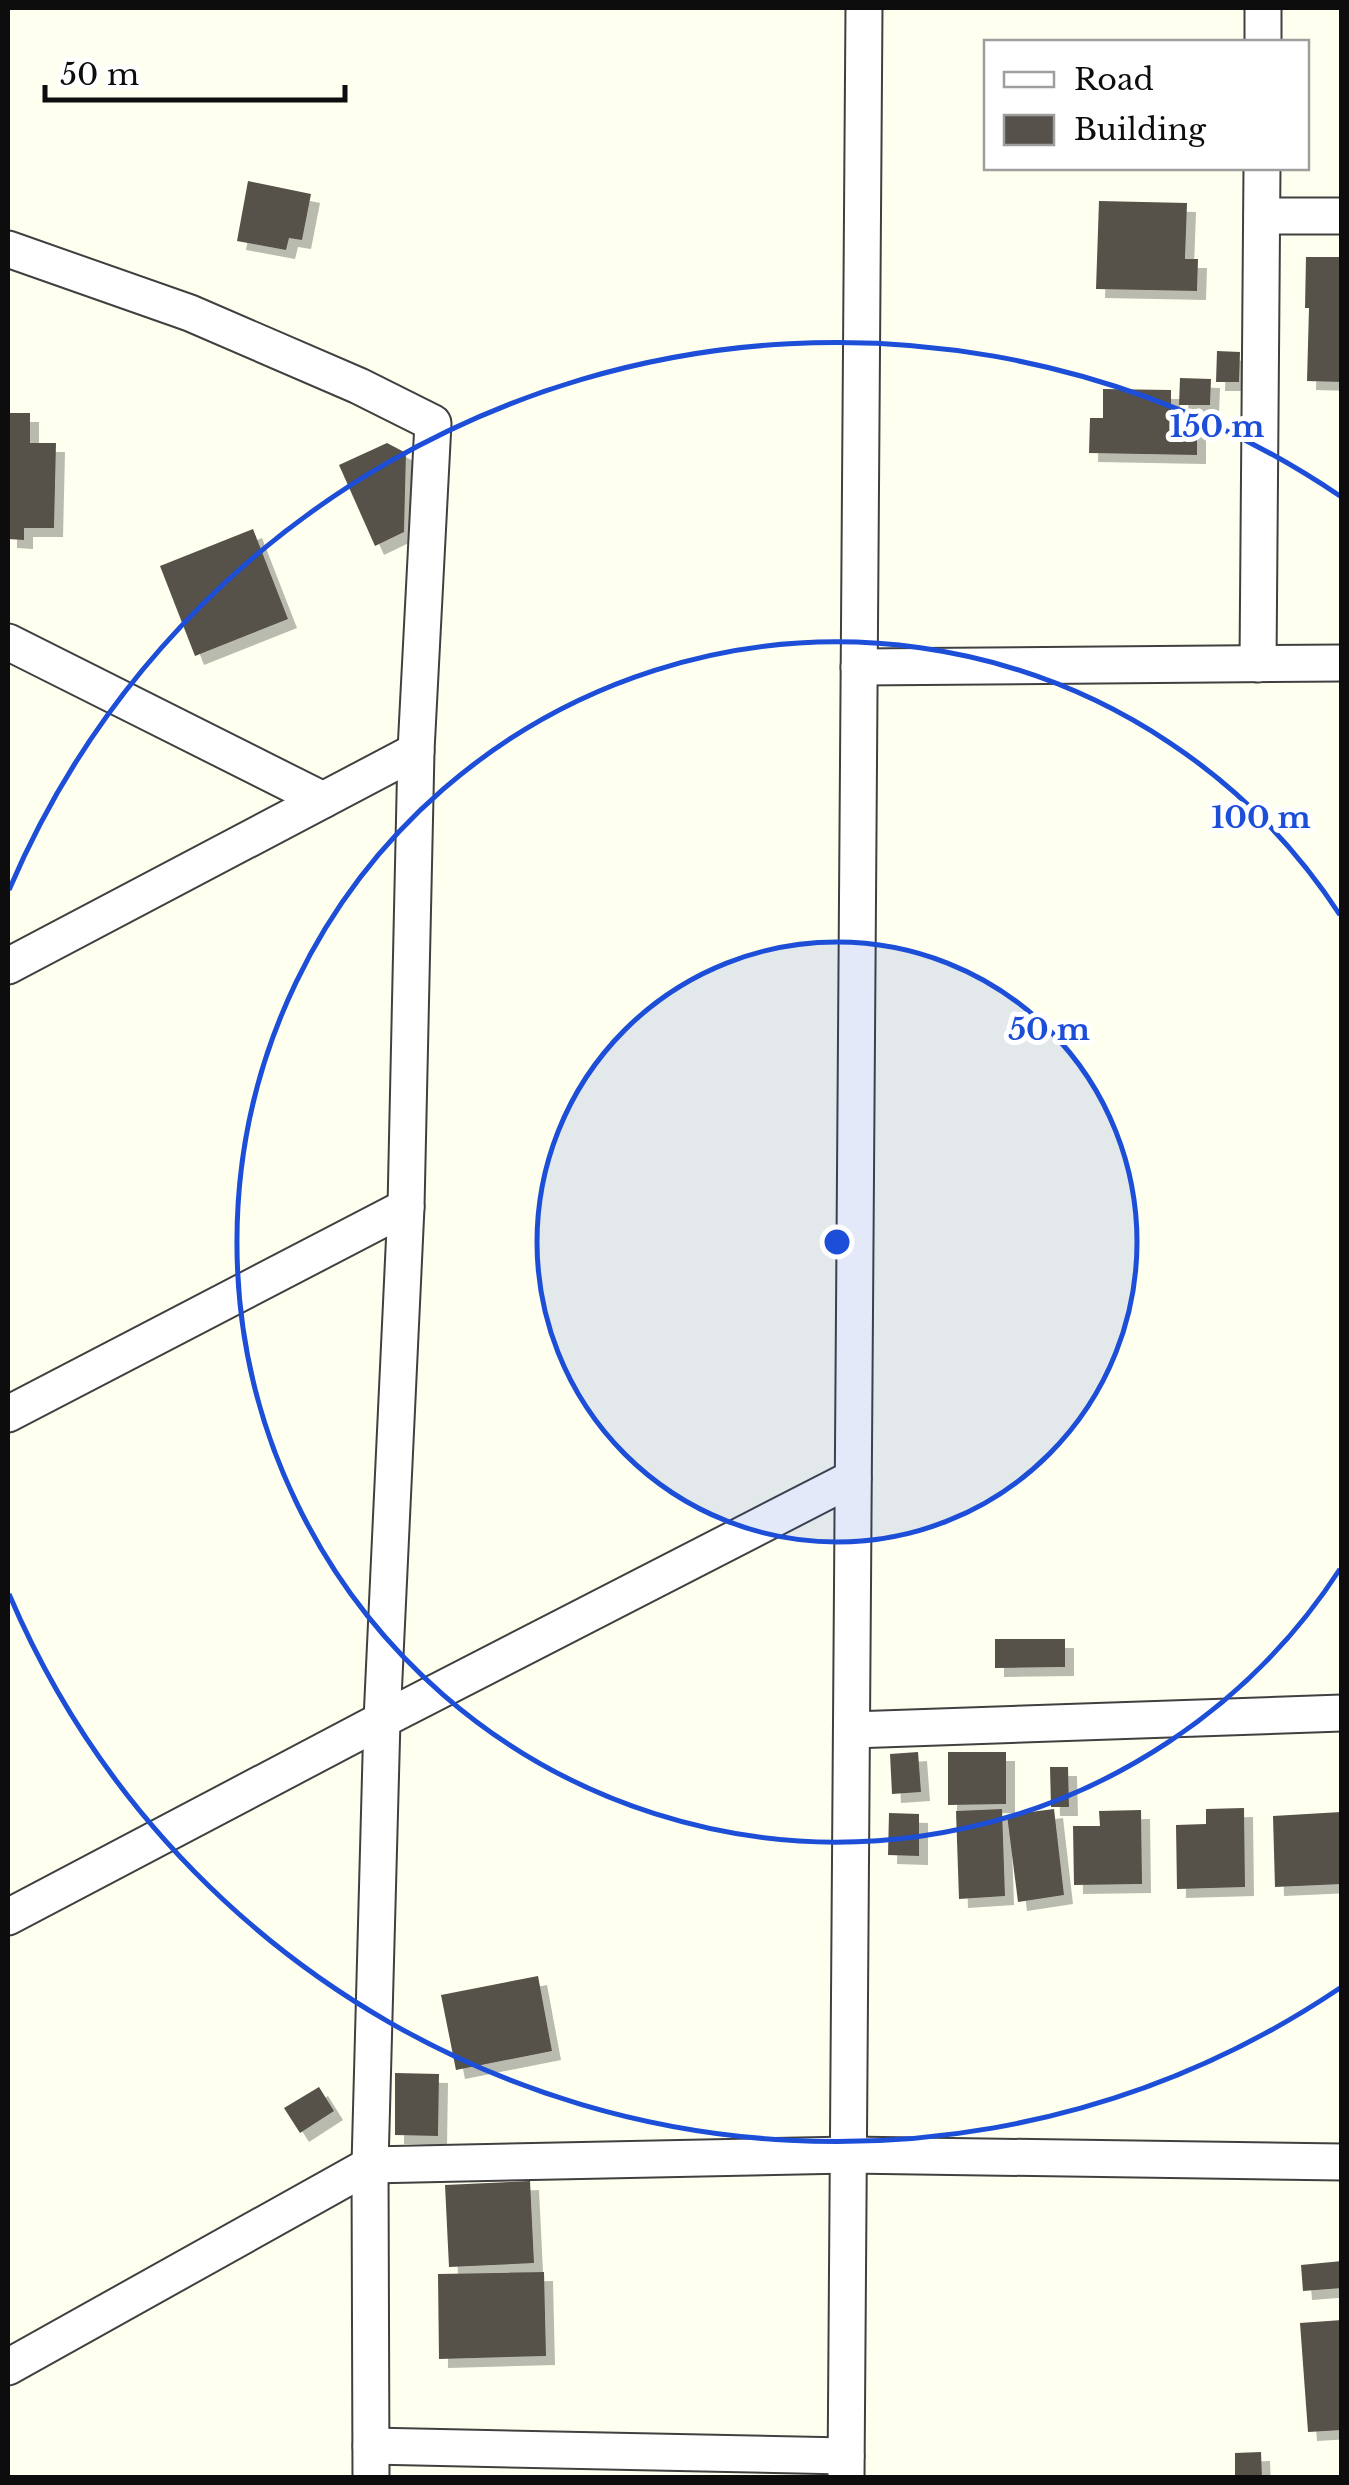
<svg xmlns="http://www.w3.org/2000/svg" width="1349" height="2485" viewBox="0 0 1349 2485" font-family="'Libre Baskerville',serif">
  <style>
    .building { fill: #56514a; filter: url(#shadow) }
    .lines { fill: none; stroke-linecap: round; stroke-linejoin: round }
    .minor-casing { stroke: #404040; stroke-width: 39 }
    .minor { stroke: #fff; stroke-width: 35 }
    .ring { fill: none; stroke: #1d4ed8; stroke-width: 5 }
    .centre { fill: #1d4ed8; stroke: #fff; stroke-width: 5 }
    .ring-label { font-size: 30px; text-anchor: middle; font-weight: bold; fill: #1d4ed8; stroke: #fff; stroke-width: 10; stroke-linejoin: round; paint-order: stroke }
  </style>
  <defs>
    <filter id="shadow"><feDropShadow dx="9" dy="9" stdDeviation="0" flood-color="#0004"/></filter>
  </defs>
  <rect width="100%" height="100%" fill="#feffee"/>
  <g class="building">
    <path d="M248 181 311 194 302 240 289 238 286 250 237 241Z"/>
    <path d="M1099 201 1187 203 1185 259H1198L1197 291 1096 289Z"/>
    <path d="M1306 257H1342V382L1307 381 1309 308H1305Z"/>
    <path d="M1217 351 1240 352 1239 382H1216Z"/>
    <path d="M1180 378 1211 379 1210 405H1179Z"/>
    <path d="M1103 389 1171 390V420H1197V455L1089 453 1090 418H1103Z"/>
    <path d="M8 413H30V443H56L54 528H24V540L8 539Z"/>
    <path d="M387 443 406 453 404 532 375 546 339 465Z"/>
    <path d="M253 529 288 619 195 656 160 566Z"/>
    <path d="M995 1639H1065V1667L995 1668Z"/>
    <path d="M918 1752 921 1792 892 1794 890 1754Z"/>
    <path d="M948 1752H1006V1804L948 1805Z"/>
    <path d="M1050 1767H1068L1069 1807H1051Z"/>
    <path d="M1244 1808 1245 1887 1177 1889 1176 1825 1206 1824V1809Z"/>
    <path d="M1002 1809 1005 1896 959 1899 956 1811Z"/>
    <path d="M1054 1809 1064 1895 1018 1902 1007 1815Z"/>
    <path d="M1141 1810 1142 1884 1074 1885 1073 1826H1100L1099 1811Z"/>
    <path d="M1341 1812 1342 1884 1275 1887 1273 1816Z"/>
    <path d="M889 1813 919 1814V1856L888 1855Z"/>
    <path d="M538 1976 552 2051 456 2070 441 1995Z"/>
    <path d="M395 2073 439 2074 438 2136 395 2135Z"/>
    <path d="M319 2087 334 2111 300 2133 284 2108Z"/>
    <path d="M530 2181 534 2263 449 2267 445 2185Z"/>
    <path d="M1342 2261V2288L1303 2291 1301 2265Z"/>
    <path d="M544 2272 546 2356 439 2359 438 2274Z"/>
    <path d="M1342 2320V2430L1308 2432 1300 2323Z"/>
    <path d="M1261 2452 1262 2478H1235V2453Z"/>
  </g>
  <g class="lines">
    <defs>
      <g id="minor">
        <path d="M1263 42V8"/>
        <path d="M1262 216H1342"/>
        <path d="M8 249 190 313 359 386 433 423 416 751 406 1207 382 1720 370 2165 371 2478"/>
        <path d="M8 642 323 800"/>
        <path d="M1258 664 1262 168"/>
        <path d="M859 667 1342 663"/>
        <path d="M8 966 416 751"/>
        <path d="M8 1414 406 1207"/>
        <path d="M852 1730 1342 1713"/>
        <path d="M8 1917 382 1720 853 1478"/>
        <path d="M8 2367 370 2165 849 2155 1342 2162"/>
        <path d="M371 2446 846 2456"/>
        <path d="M846 2478 864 8"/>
      </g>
    </defs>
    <use href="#minor" class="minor-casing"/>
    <use href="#minor" class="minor"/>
  </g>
  <circle cx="837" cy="1242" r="300" fill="#1d4ed8" fill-opacity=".12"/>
  <g class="ring">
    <circle cx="837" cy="1242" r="300"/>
    <path d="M1340 1569A600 600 0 1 1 1340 915"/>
    <path d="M1340 1988A900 900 0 0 1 9 1594M9 890A900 900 0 0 1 1340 496"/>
  </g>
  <circle cx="837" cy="1242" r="15" class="centre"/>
  <g class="ring-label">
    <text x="1217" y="437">150 m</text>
    <text x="1261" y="828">100 m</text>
    <text x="1049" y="1040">50 m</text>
  </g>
  <rect width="1349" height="2485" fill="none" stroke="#0d0d0d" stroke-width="20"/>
  <rect x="984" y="40" width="325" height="130" fill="#ffffff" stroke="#9e9e9e" stroke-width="2.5"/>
  <rect x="1004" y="72" width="50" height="15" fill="#ffffff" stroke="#9e9e9e" stroke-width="2.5"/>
  <text x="1074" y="90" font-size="30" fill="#0d0d0d">Road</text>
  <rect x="1004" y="115" width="50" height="30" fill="#56514a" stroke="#9e9e9e" stroke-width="2.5"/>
  <text x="1074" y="140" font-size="30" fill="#0d0d0d">Building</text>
  <path d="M45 85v15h300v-15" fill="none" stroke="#0d0d0d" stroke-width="5"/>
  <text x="60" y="85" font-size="30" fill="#0d0d0d" stroke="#ffffff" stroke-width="8" paint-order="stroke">50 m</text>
</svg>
